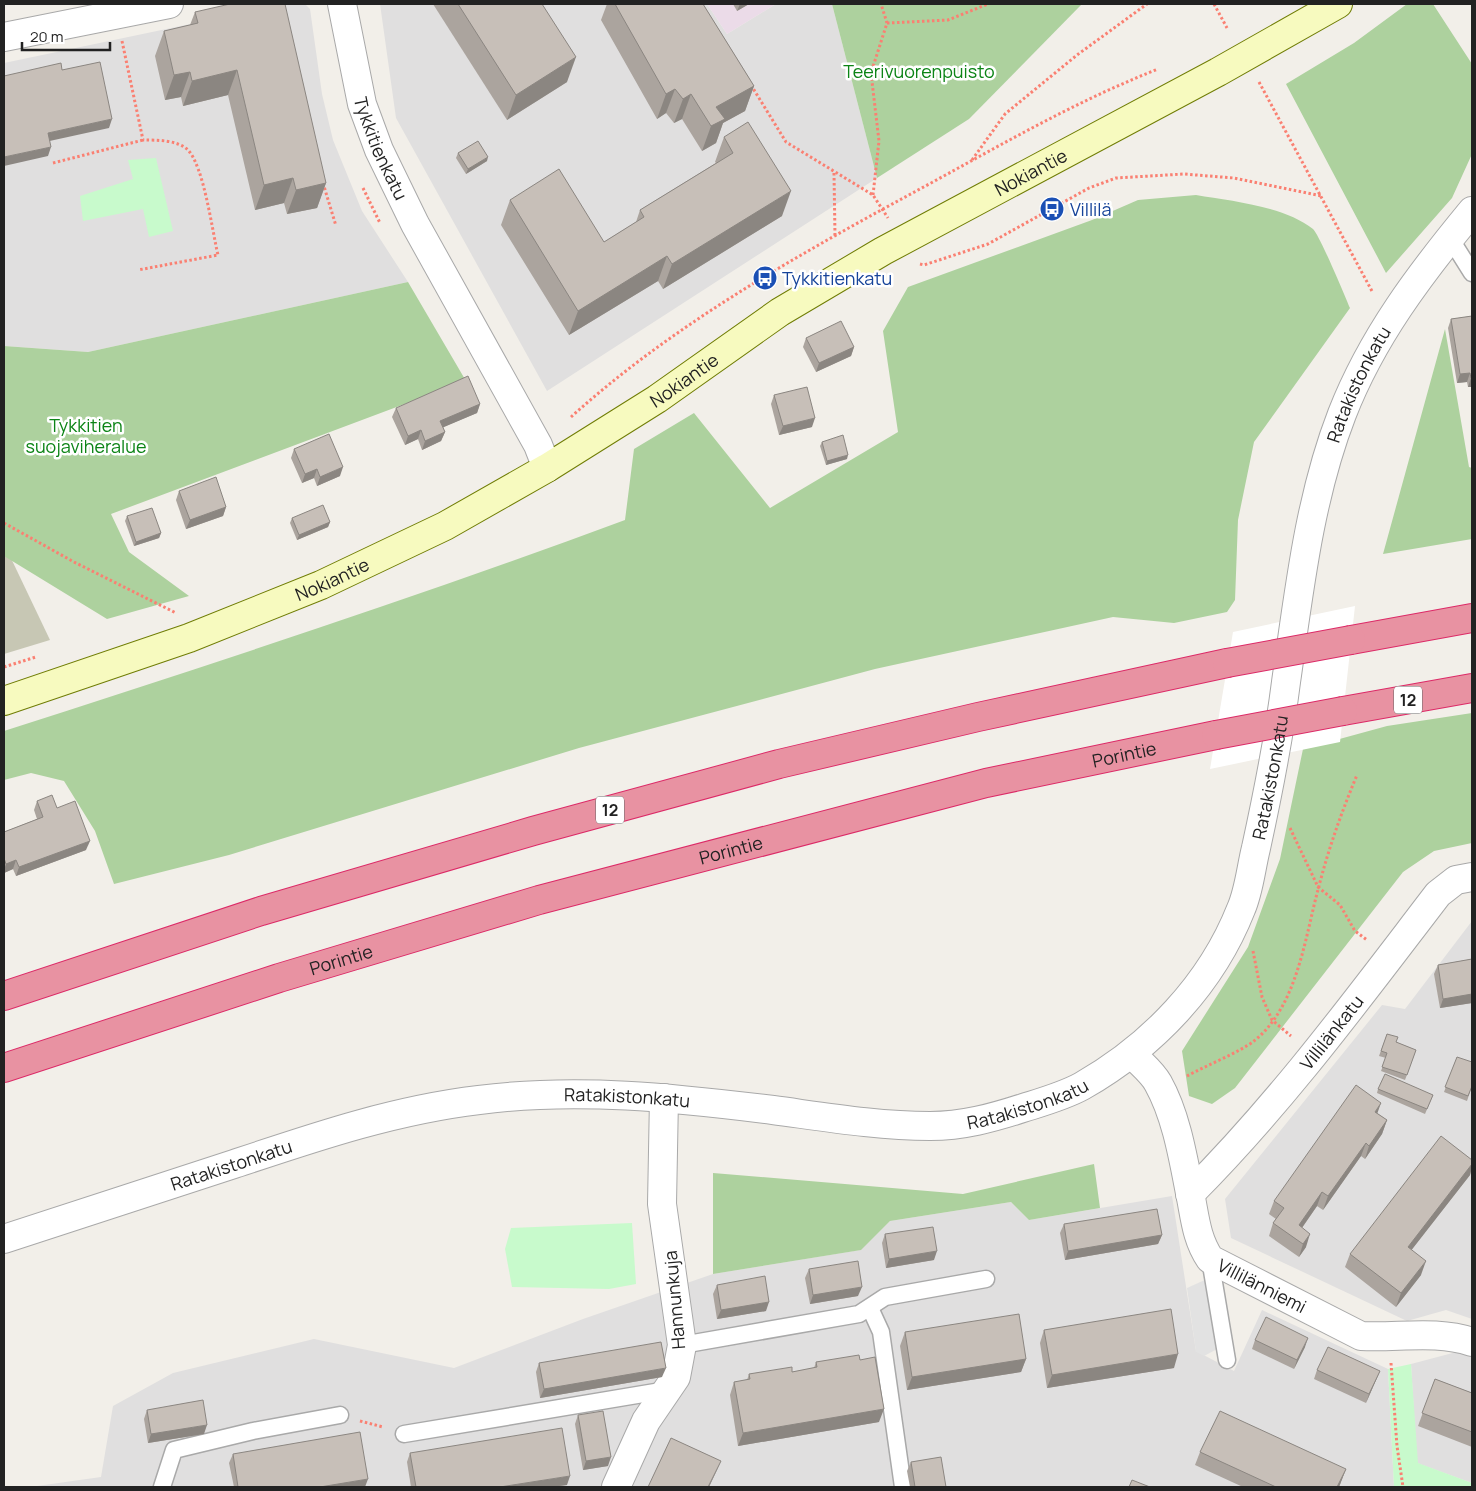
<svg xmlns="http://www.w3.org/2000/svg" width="1476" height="1491" viewBox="0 0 1476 1491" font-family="Manrope,sans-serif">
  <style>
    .residential { fill: #e0dfdf }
    .industrial { fill: #ebdbe8 }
    .construction { fill: #c7c7b4 }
    .forest { fill: #add19e }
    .park { fill: #c8facc }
    .parking { fill: #e2e2e2 }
    .pier { fill: #fff }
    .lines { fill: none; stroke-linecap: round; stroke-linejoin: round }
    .lane-casing { stroke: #a9a9a9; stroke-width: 19 }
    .street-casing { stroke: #a9a9a9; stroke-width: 30 }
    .secondary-casing { stroke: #707d05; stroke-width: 30 }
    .highway-casing { stroke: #dc2a67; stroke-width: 30 }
    .path { stroke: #fa8072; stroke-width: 3; stroke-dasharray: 2.5 2.5; stroke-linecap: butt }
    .lane { stroke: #fff; stroke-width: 16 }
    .street { stroke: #fff; stroke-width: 28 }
    .secondary { stroke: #f7fabf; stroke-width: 28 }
    .highway { stroke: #e892a2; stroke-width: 28 }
    .highway-bridge-casing { stroke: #dc2a67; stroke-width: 30; stroke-linecap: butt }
    .highway-bridge { stroke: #e892a2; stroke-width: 28 }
    .wall { fill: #aba49e }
    .shaded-wall { fill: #8b8681 }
    .building { fill: #c7bfb8; stroke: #8b8681 }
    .labels { text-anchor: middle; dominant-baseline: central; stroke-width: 5; stroke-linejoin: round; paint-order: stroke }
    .shield { fill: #fff; stroke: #646464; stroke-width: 1 }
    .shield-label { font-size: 16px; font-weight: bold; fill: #222 }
    .park-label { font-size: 18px; fill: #0c8416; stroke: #fff }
    .street-label { font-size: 18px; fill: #222; stroke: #fff }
    .transit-label { font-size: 18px; fill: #164399; stroke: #fff; text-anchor: start }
  </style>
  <rect width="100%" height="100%" fill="#f2efe9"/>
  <g class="residential">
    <path d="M286 4H305L310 9 322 94 333 140 362 211 408 282 88 352 4 346V63Z"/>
    <path d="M380 4H707L727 34 776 4H832L877 178 547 391 396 118Z"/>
    <path d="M1472 921V1319L1446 1310 1407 1321 1231 1238 1225 1199 1382 1005 1405 1009Z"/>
    <path d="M1172 1196 1196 1351 1234 1371 1262 1310 1388 1369 1394 1487H30L101 1477 113 1406 173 1373 314 1339 454 1368 583 1319 713 1274 860 1250 890 1221 1011 1202 1029 1220Z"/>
    <path d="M1464 1350 1472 1353V1483L1417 1463 1411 1364Z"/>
  </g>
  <path class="industrial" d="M707 4H776L727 34Z"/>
  <path class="construction" d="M4 549 8 552 50 640 4 654Z"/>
  <g class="forest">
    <path d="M832 4H1082L969 119 877 178Z"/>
    <path d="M1407 4H1433L1472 64V154L1452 198 1386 273 1286 84 1354 43Z"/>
    <path d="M1196 195C1231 201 1284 206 1313 229 1319 234 1345 296 1350 308L1254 442 1238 520 1235 600 1227 612 1174 623 1113 617 875 669 579 748 229 855 114 884 95 831 64 781 31 773 4 780V731C213 664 420 596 625 520L634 449 694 413 770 508 898 432 883 331 908 287 1092 220 1138 200Z"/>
    <path d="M408 282 466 381 111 514 129 552 189 596 107 619 4 556V346L88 352Z"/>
    <path d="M1445 329 1469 467 1472 468V539L1383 554Z"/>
    <path d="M1472 713V843L1434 851 1403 872 1235 1088 1212 1104 1189 1096 1182 1051 1248 947 1280 859 1303 749 1387 726Z"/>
    <path d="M1094 1164 1100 1208 1029 1220 1011 1202 890 1221 861 1250 713 1274V1173L963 1194Z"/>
  </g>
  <g class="park">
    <path d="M156 158 173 231 149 237 143 209 83 221 80 196 133 179 128 160Z"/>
    <path d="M632 1223 636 1284 609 1289 512 1287 505 1249 511 1228Z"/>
    <path d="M1411 1364 1418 1463 1472 1483V1487H1394L1388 1369Z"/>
  </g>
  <path class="parking" d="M1207 1279 1219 1348 1204 1356 1196 1352 1187 1288Z"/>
  <path class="pier" d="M1355 606 1340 742 1210 769 1233 632Z"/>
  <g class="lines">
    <defs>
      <g id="lane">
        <path d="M1450 238 1472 273"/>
        <path d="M1210 1259 1227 1360"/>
        <path d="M870 1308 881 1332 903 1487"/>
        <path d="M682 1345 859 1314 885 1297 986 1279"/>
        <path d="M404 1434 667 1390"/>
        <path d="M162 1487 174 1450 253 1431 340 1415"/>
      </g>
      <g id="street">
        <path id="s1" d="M342 4 362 104 379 150 415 224 538 445 547 468"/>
        <path d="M4 37 169 4"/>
        <path id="s2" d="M1132 1054C1140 1063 1152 1072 1158 1083 1176 1115 1183 1157 1190 1193 1195 1217 1196 1238 1210 1259L1361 1336C1399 1338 1436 1330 1472 1342"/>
        <path id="s3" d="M1190 1194C1282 1102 1359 997 1438 894L1456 880 1472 877"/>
        <path id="s4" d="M4 1239C81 1214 157 1189 234 1164 315 1137 394 1110 479 1100 577 1087 676 1098 773 1110 825 1117 878 1126 930 1126 963 1126 992 1118 1023 1108 1042 1102 1064 1096 1082 1086 1152 1046 1211 985 1241 909 1249 891 1251 868 1256 848 1268 793 1279 738 1286 682 1299 592 1309 499 1342 414 1372 337 1420 274 1472 211"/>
        <path d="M616 1487 646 1421 676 1377 682 1345 662 1204 664 1098"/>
      </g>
      <g id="secondary">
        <path id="s5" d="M4 701 189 638 321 585 445 526 547 468 657 399 780 312 883 251 1218 72 1338 4"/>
      </g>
      <g id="highway">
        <path d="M1351 640 1472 618"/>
        <path d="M1343 711 1472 688"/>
        <path d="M4 996 261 911 533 831 779 764 978 717 1227 663"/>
        <path id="s6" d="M4 1068 279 978 539 900 986 783 1216 735"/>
      </g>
    </defs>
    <use href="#lane" class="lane-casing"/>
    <use href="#street" class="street-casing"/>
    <use href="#secondary" class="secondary-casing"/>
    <use href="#highway" class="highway-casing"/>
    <g class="path">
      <path d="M1214 4 1227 28"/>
      <path d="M887 23 948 20 988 4"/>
      <path d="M122 41 143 140C157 140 178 140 188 150 204 167 212 230 218 255L138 270"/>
      <path d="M1259 82 1373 293"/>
      <path d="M751 85 786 142 873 195 888 218"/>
      <path d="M972 160 1005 114 1077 55 1147 4"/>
      <path d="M53 163 143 140"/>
      <path d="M834 173 835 236"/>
      <path d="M323 183 336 226"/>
      <path d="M363 188 380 223"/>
      <path d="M873 195 879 141 871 73 887 23 881 4"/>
      <path d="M920 264 924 265 988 244 1089 188 1116 178 1184 174 1234 178 1322 196"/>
      <path d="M571 417C677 321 807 250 931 183 1006 142 1079 100 1158 69"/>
      <path d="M4 523 74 562 176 613"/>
      <path d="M4 667 36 657"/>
      <path d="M1290 828 1318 887 1340 905 1355 931 1367 940"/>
      <path d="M1253 951 1262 997 1272 1020 1291 1036"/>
      <path d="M1187 1076C1205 1066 1240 1052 1254 1041 1298 1006 1305 936 1319 886 1329 847 1342 811 1357 775"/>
      <path d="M1391 1363 1397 1446 1403 1487"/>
      <path d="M360 1421 383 1427"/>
    </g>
    <use href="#lane" class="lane"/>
    <use href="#street" class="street"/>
    <use href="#secondary" class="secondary"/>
    <use href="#highway" class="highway"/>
    <defs>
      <g id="highway-bridge">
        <path d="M1227 663 1351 640"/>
        <path d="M1216 735 1343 711"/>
      </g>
    </defs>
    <use href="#highway-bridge" class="highway-bridge-casing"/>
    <use href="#highway-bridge" class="highway-bridge"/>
  </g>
  <g class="wall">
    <path d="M433 4H542L567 82 507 120Z"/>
    <path d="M607 4H703L754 86 745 111 723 123 716 143 702 151 682 119 674 123 666 113 657 119 601 20Z"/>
    <path d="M733 4H749L737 11Z"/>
    <path d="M195 12 326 183 317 208 287 214 284 203 255 210 228 95 183 106 181 97 165 100 155 56 164 31 190 25Z"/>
    <path d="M724 137 782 216 663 289 658 281 569 335 501 225 510 200 604 242 636 222 640 210 716 163 715 162Z"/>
    <path d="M458 153 487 161 466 174 456 158Z"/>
    <path d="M1472 316V387H1468L1467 382 1457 383 1448 328 1451 319Z"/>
    <path d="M806 338 854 347 851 356 816 372 803 347Z"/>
    <path d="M774 395 812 427 779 435 771 404Z"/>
    <path d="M480 404 477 413 443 427 445 432 441 441 422 450 418 439 405 445 392 417 396 408Z"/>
    <path d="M822 442 847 459 826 465 820 446Z"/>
    <path d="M294 449 340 476 317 486 314 478 302 483 291 458Z"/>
    <path d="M179 491 226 507 223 516 186 529 176 500Z"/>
    <path d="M127 516 161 533 159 538 134 546 125 521Z"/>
    <path d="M292 518 330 522 328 527 297 540 290 523Z"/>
    <path d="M37 801 57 808 86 850 16 876 13 869 4 873V832L37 819 34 810Z"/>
    <path d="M1472 959V1003L1440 1008 1434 974 1438 965Z"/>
    <path d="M1387 1034 1396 1042 1416 1050 1405 1080 1381 1071 1386 1058 1379 1056Z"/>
    <path d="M1457 1057 1472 1086 1467 1101 1444 1092Z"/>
    <path d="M1378 1089 1433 1095 1425 1114 1377 1093Z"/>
    <path d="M1377 1113 1387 1120 1382 1134 1365 1159 1361 1156 1323 1210 1317 1206 1302 1228 1306 1247 1299 1257 1269 1236 1273 1223 1276 1219 1269 1214 1274 1201Z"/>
    <path d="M1472 1160V1167L1470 1175 1411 1250 1421 1275 1396 1307 1345 1267 1350 1254Z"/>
    <path d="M1064 1224 1162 1235 1158 1244 1065 1260 1060 1233Z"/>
    <path d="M885 1234 934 1260 886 1268 882 1243Z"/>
    <path d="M809 1269 858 1296 810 1304 805 1278Z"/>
    <path d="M717 1285 766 1311 717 1319 713 1294Z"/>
    <path d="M1044 1330 1174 1368 1047 1388 1040 1343Z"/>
    <path d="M905 1332 1026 1359 1021 1372 907 1390 900 1346Z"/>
    <path d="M1255 1340 1305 1347 1294 1369 1252 1349Z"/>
    <path d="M860 1360 879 1422 738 1446 730 1395 734 1382 747 1380 749 1374 792 1372 814 1368 816 1362Z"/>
    <path d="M539 1363 662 1377 540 1398 536 1372Z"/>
    <path d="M1317 1370 1380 1371 1366 1403 1314 1379Z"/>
    <path d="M1435 1379 1472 1393V1447L1418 1426Z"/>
    <path d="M147 1410 204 1434 148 1443 144 1419Z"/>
    <path d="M578 1415 608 1466 583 1470 575 1424Z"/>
    <path d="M1200 1452 1346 1469 1339 1487H1243L1195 1465Z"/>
    <path d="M410 1453 567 1485 551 1487H411L407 1462Z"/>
    <path d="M233 1454 365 1487H234L229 1463Z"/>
    <path d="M911 1462 946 1487H910L907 1471Z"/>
  </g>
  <g class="shaded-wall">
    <path d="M740 4H749L737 11Z"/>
    <path d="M576 57 567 82 507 120 516 95Z"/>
    <path d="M237 70 228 95 183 106 192 81Z"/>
    <path d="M190 72 181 97 165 100 174 75Z"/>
    <path d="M754 86 745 111 723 123 716 143 702 151 711 126 716 107Z"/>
    <path d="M675 89 666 113 657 119 666 94Z"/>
    <path d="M691 94 682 119 674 123 683 99Z"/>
    <path d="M112 119 109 128 45 142 48 133Z"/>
    <path d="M51 147 48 156 4 166V157Z"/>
    <path d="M488 157 487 161 466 174 468 169Z"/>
    <path d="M293 178 284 203 255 210 264 185Z"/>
    <path d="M326 183 317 208 287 214 296 190Z"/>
    <path d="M791 191 782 216 663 289 672 264Z"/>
    <path d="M667 256 658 281 569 335 578 311Z"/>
    <path d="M854 347 851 356 816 372 819 363Z"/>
    <path d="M1470 373 1467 382 1457 383 1460 374Z"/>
    <path d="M1471 378H1472V387H1468Z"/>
    <path d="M480 404 477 413 437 430 440 421Z"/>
    <path d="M815 418 812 427 779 435 783 426Z"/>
    <path d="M421 430 418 439 405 445 408 436Z"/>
    <path d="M445 432 441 441 422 450 425 441Z"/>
    <path d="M848 455 847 459 826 465 827 461Z"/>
    <path d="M343 467 340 476 317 486 320 477Z"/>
    <path d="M317 469 314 478 302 483 305 474Z"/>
    <path d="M226 507 223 516 186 529 190 520Z"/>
    <path d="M330 522 328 527 297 540 299 535Z"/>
    <path d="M161 533 159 538 134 546 136 542Z"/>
    <path d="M90 841 86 850 16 876 19 867Z"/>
    <path d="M16 860 13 869 4 873V870L6 864Z"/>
    <path d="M1472 994V1003L1440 1008 1443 999Z"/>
    <path d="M1381 1103 1376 1117 1375 1112Z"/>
    <path d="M1387 1120 1382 1134 1365 1159 1369 1146Z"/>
    <path d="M1366 1143 1361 1156 1323 1210 1328 1196Z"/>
    <path d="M1472 1164V1167L1470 1175 1403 1261 1408 1247Z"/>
    <path d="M1322 1192 1317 1206 1294 1239 1299 1225Z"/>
    <path d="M1310 1234 1306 1247 1299 1257 1303 1244Z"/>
    <path d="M1162 1235 1158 1244 1065 1260 1068 1251Z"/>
    <path d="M937 1251 934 1260 886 1268 889 1259Z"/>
    <path d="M1426 1261 1421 1275 1396 1307 1401 1293Z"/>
    <path d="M862 1287 858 1296 810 1304 813 1295Z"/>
    <path d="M769 1302 766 1311 717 1319 721 1310Z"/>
    <path d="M1308 1338 1305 1347 1294 1369 1297 1360Z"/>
    <path d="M1178 1354 1174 1368 1047 1388 1052 1375Z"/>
    <path d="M1026 1359 1021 1372 907 1390 912 1377Z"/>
    <path d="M666 1368 662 1377 540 1398 544 1389Z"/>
    <path d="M1380 1371 1376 1380 1366 1403 1369 1394Z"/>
    <path d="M884 1409 879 1422 738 1446 743 1433Z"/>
    <path d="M207 1425 204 1434 148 1443 151 1434Z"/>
    <path d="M611 1457 608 1466 583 1470 586 1461Z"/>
    <path d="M721 1461 717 1470 709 1487H708Z"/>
    <path d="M1346 1469 1339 1487H1337Z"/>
    <path d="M570 1476 567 1485 551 1487H500Z"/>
    <path d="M368 1479 365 1487H320Z"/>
  </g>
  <g class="building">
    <path d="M230 4H285L326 183 296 190 293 178 264 185 237 70 192 81 190 72 174 75 164 31 198 23 195 12Z"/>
    <path d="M458 4H542L576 57 516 95Z"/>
    <path d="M615 4H703L754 86 716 107 725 119 711 126 691 94 683 99 675 89 666 94Z"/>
    <path d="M100 62 112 119 48 133 51 147 4 157V76L61 63 62 70Z"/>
    <path d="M748 122 791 191 672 264 667 256 578 311 510 200 559 169 604 242 644 217 640 210 733 153 724 137Z"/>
    <path d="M478 141 488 157 468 169 458 153Z"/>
    <path d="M1472 316V378H1471L1470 373 1460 374 1451 319Z"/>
    <path d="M841 321 854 347 819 363 806 338Z"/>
    <path d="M468 376 480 404 440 421 445 432 425 441 421 430 408 436 396 408Z"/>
    <path d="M807 387 815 418 783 426 774 395Z"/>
    <path d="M329 434 343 467 320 477 317 469 305 474 294 449Z"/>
    <path d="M843 435 848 455 827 461 822 442Z"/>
    <path d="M216 477 226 507 190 520 179 491Z"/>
    <path d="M323 505 330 522 299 535 292 518Z"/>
    <path d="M152 508 161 533 136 542 127 516Z"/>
    <path d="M52 795 57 808 75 801 90 841 19 867 16 860 6 864 4 858V832L43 817 37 801Z"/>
    <path d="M1472 959V994L1443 999 1438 965Z"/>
    <path d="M1387 1034 1398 1037 1396 1042 1416 1050 1407 1075 1382 1067 1387 1053 1381 1051Z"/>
    <path d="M1457 1057 1472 1062V1086L1468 1096 1445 1087Z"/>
    <path d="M1385 1074 1433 1095 1427 1109 1378 1089Z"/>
    <path d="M1356 1085 1381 1103 1375 1112 1387 1120 1369 1146 1366 1143 1328 1196 1322 1192 1299 1225 1310 1234 1303 1244 1273 1223 1284 1208 1274 1201Z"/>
    <path d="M1441 1136 1472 1160V1164L1408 1247 1426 1261 1401 1293 1350 1254Z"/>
    <path d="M1157 1209 1162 1235 1068 1251 1064 1224Z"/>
    <path d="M933 1227 937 1251 889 1259 885 1234Z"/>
    <path d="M858 1261 862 1287 813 1295 809 1269Z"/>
    <path d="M765 1276 769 1302 721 1310 717 1285Z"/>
    <path d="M1171 1309 1178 1354 1052 1375 1044 1330Z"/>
    <path d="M1019 1314 1026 1359 912 1377 905 1332Z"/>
    <path d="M1266 1317 1308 1338 1297 1360 1255 1340Z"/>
    <path d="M661 1342 666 1368 544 1389 539 1363Z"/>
    <path d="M1328 1347 1380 1371 1369 1394 1317 1370Z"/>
    <path d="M859 1355 860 1360 875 1357 884 1409 743 1433 734 1382 750 1379 749 1374 792 1367V1372L817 1367 816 1362Z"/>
    <path d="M1435 1379 1472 1393V1432L1422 1413Z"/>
    <path d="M203 1400 207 1425 151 1434 147 1410Z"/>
    <path d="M603 1411 611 1457 586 1461 578 1415Z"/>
    <path d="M1220 1411 1346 1469 1337 1487H1276L1200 1452Z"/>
    <path d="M562 1428 570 1476 500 1487H416L410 1453Z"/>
    <path d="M360 1432 368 1479 320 1487H238L233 1454Z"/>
    <path d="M671 1438 721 1461 708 1487H648Z"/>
    <path d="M941 1457 946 1487H915L911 1462Z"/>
    <path d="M1132 1480 1150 1487H1129Z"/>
  </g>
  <defs>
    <symbol id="bus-disc" viewBox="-11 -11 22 22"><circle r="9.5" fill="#1a4fb4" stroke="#fff"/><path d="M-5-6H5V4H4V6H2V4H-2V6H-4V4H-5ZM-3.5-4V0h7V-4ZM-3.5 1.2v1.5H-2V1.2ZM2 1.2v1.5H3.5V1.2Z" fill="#fff"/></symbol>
  </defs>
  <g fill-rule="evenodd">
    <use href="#bus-disc" x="1038" y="195" width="28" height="28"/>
    <use href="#bus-disc" x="751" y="264" width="28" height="28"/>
  </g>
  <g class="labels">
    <g class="shield">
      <rect x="1394" y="686.5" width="28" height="27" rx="4"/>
      <rect x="596" y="796.5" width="28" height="27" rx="4"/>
    </g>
    <g class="shield-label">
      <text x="1408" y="700">12</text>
      <text x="610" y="810">12</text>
    </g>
    <g class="park-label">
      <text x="919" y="71">Teerivuorenpuisto</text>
      <text x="86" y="425">Tykkitien<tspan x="86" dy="21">suojaviheralue</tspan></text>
    </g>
    <g class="street-label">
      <text stroke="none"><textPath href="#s1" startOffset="150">Tykkitienkatu</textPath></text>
      <text stroke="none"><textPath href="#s5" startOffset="1160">Nokiantie</textPath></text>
      <text stroke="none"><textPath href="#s5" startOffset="755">Nokiantie</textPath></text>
      <text stroke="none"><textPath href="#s4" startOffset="1889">Ratakistonkatu</textPath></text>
      <text stroke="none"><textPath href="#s5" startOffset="350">Nokiantie</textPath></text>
      <text stroke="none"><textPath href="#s6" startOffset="1164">Porintie</textPath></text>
      <text stroke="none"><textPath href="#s4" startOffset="1484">Ratakistonkatu</textPath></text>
      <text stroke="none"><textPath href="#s6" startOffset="759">Porintie</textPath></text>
      <text stroke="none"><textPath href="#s6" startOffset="354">Porintie</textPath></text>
      <text stroke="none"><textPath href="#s3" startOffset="215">Villilänkatu</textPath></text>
      <text stroke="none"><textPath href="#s4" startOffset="644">Ratakistonkatu</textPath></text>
      <text stroke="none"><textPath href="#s4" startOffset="1049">Ratakistonkatu</textPath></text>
      <text stroke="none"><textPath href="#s4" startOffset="239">Ratakistonkatu</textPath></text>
      <text stroke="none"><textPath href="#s2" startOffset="282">Villilänniemi</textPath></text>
      <text transform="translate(674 1300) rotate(-95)">Hannunkuja</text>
    </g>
    <g class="transit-label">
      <text x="1070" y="209">Villilä</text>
      <text x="782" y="278">Tykkitienkatu</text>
    </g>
  </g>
  <rect width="1476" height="1491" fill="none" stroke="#222222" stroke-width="10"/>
  <path d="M22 42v8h88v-8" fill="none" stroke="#222222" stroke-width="2.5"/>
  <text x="30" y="42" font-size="15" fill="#222222" stroke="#ffffff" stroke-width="4" paint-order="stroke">20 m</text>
</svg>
